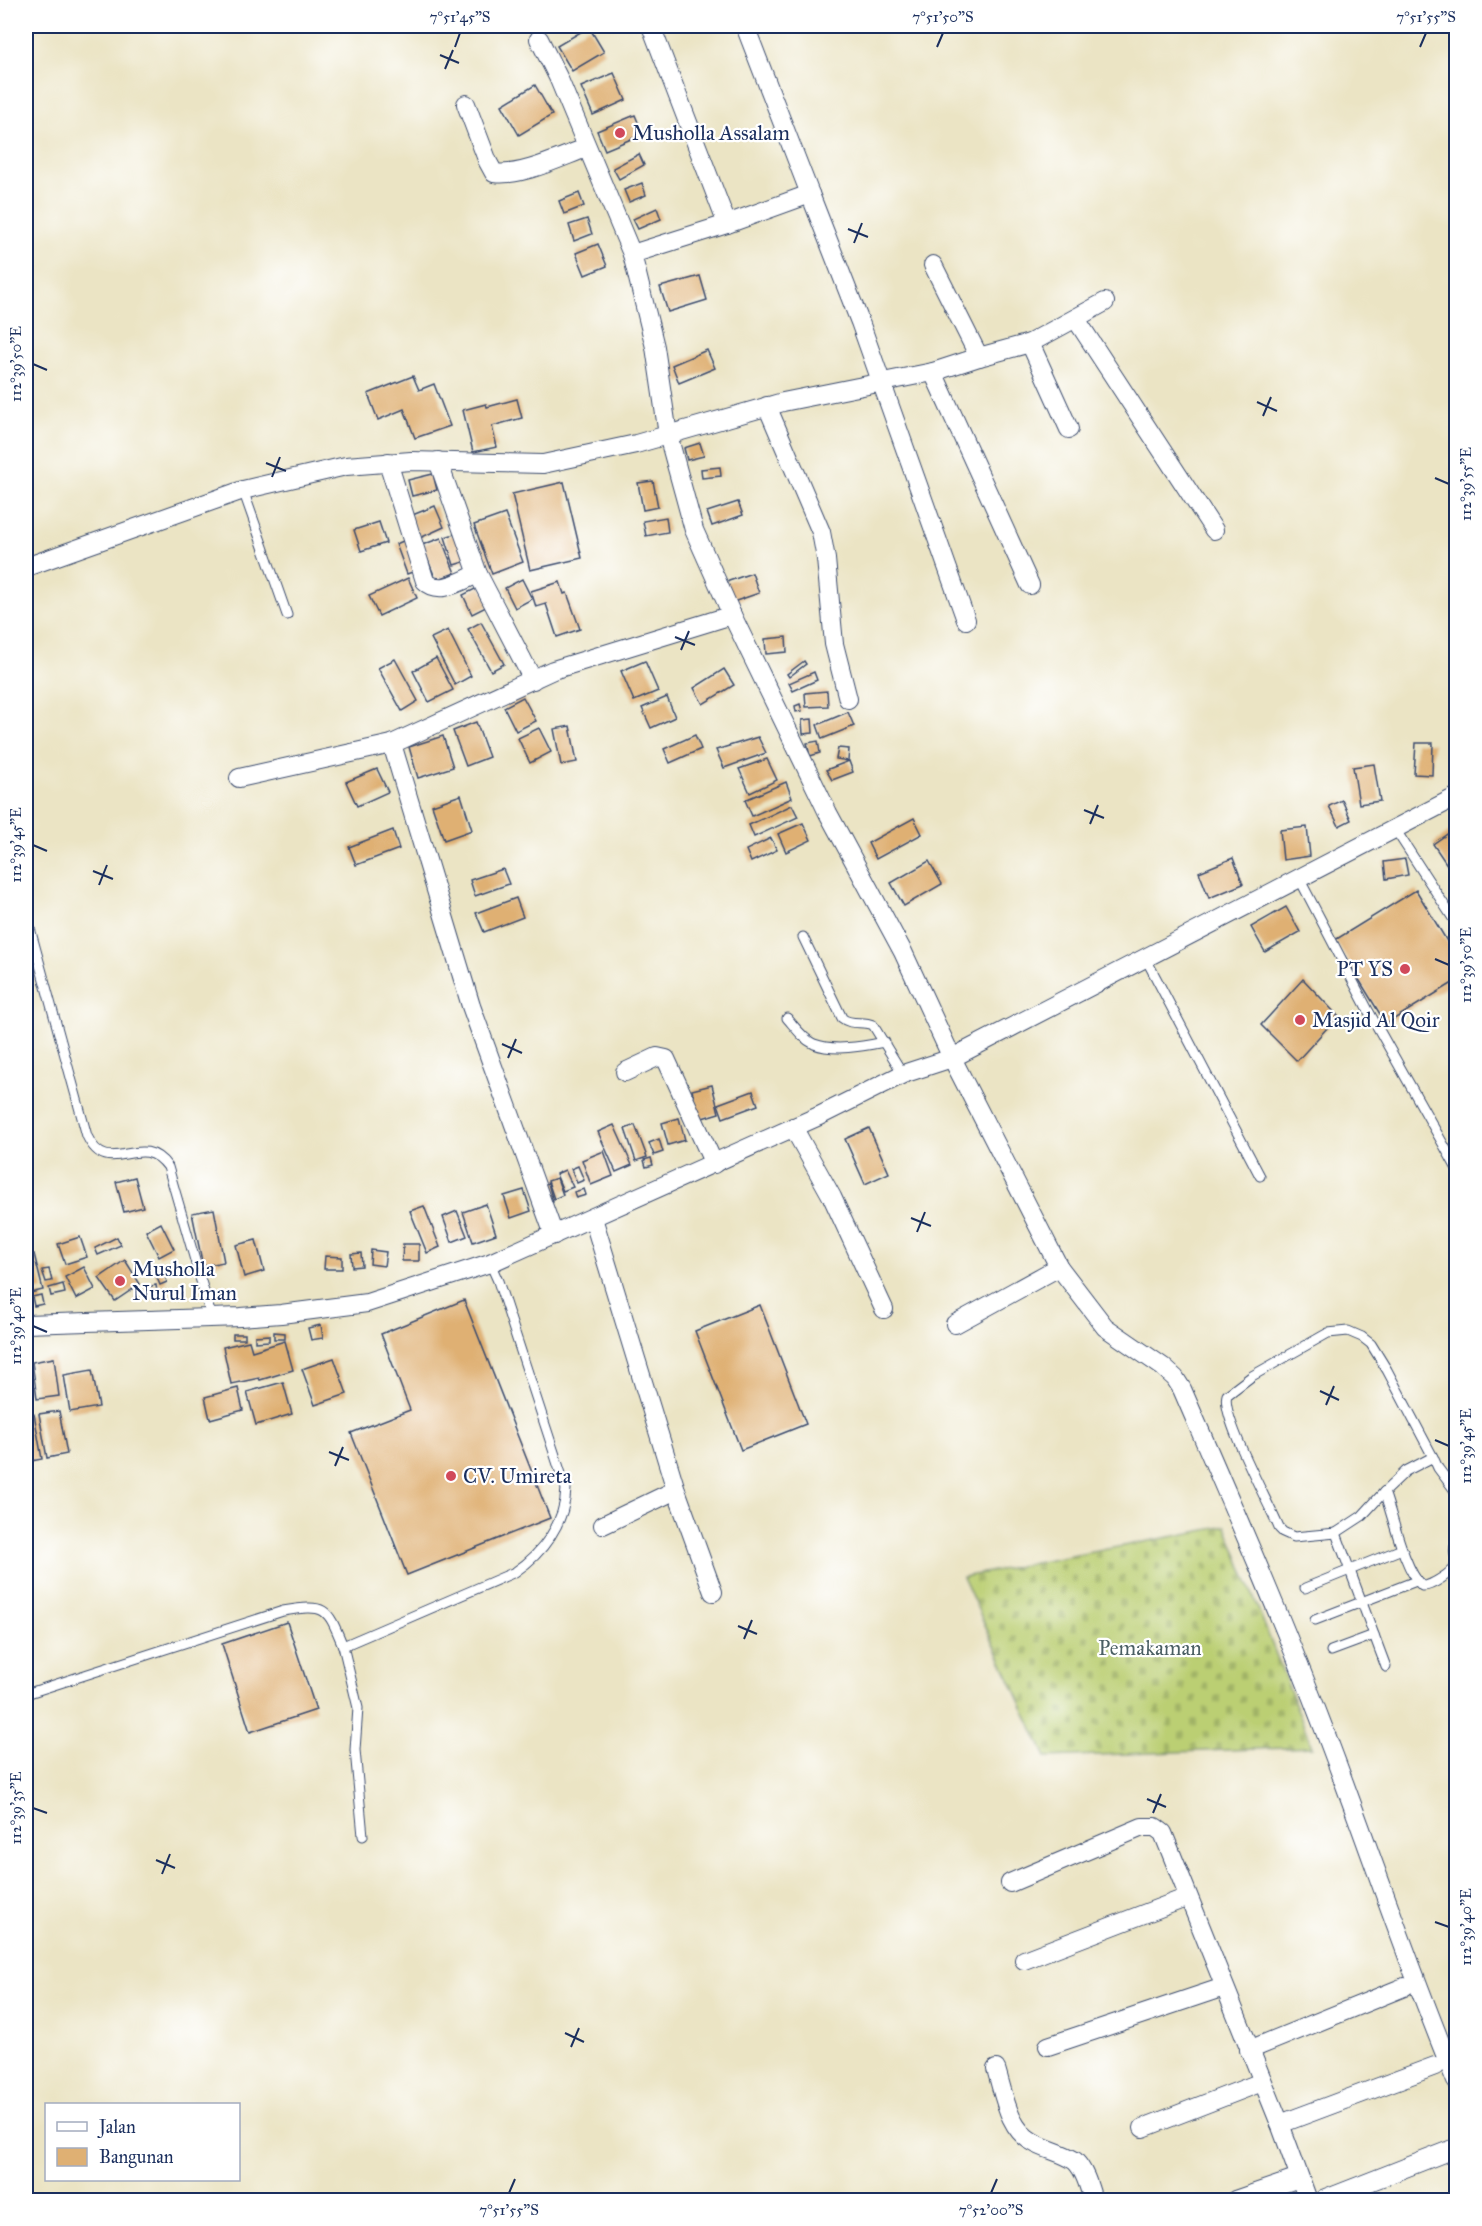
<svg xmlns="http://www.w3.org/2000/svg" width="1482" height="2226" viewBox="0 0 1482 2226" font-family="'IM FELL Great Primer',serif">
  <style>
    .cemetery { fill: url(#cemetery-stones); stroke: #6b7f68; stroke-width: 1.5 }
    .building { fill: #dfb073 }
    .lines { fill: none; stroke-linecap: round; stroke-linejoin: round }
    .service-casing { stroke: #3a4a6d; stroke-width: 11 }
    .minor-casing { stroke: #3a4a6d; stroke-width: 20 }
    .service { stroke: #fff; stroke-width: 9 }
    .minor { stroke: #fff; stroke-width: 18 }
    .ticks { fill: none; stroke: #1b2f5e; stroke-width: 2 }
    .poi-dot { fill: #d1495b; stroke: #fff; stroke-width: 2 }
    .labels { text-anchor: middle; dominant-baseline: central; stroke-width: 4.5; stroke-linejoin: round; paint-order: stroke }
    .poi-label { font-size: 21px; fill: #1b2f5e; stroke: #fff; text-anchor: start }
    .park-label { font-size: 21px; fill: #4b5f64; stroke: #fff }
    .neatline { fill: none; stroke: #1b2f5e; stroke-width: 2 }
    .ticks-label { font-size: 15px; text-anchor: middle; fill: #1b2f5e }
  </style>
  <defs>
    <pattern id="cemetery-stones" width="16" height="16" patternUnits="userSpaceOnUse" patternTransform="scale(1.5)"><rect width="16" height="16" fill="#bbcf73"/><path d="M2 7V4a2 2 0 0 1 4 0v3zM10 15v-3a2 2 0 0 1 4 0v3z" fill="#a0b266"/></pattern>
  </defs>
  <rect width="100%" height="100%" fill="#fff"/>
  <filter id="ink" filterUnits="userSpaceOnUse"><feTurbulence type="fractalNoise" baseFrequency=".0167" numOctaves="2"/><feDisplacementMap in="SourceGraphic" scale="12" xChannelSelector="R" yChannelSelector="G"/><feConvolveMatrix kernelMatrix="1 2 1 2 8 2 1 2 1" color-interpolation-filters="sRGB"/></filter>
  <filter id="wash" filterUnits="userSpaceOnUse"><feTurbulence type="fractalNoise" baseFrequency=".008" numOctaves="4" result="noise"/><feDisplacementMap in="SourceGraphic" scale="24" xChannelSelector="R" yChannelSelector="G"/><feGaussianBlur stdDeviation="1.35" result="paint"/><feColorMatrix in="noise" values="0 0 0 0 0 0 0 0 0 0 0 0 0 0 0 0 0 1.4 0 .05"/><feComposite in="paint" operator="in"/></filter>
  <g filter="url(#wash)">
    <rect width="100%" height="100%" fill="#ebe4c4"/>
    <path class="cemetery" d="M1226 1526 1312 1747 1046 1757 963 1577Z"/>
    <g id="blocks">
      <g class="building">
        <path d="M589 27 604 52 572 71 557 46Z"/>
        <path d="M614 73 626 100 593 115 581 87Z"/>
        <path d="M535 85 552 115 519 135 502 105Z"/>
        <path d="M635 115 643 134 605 150 597 131Z"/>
        <path d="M639 154 644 165 619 179 613 168Z"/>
        <path d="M642 183 646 195 629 202 624 190Z"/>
        <path d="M579 193 584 206 564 214 559 201Z"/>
        <path d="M657 208 661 219 638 229 633 219Z"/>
        <path d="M587 219 592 234 574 241 569 225Z"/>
        <path d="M598 244 607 266 585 275 576 253Z"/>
        <path d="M700 276 707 300 668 312 660 287Z"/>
        <path d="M707 350 715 368 679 383 672 365Z"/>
        <path d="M413 376 419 390 434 384 450 426 415 438 404 409 378 420 368 394Z"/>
        <path d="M517 399 522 418 492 426 497 447 473 452 463 410 486 404 487 407Z"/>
        <path d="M700 443 704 456 687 460 684 448Z"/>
        <path d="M720 467 721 476 702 478 701 469Z"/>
        <path d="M433 474 437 490 412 496 408 480Z"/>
        <path d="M653 481 658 507 643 510 638 483Z"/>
        <path d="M564 482 582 558 530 570 512 494Z"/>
        <path d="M738 502 743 515 712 526 707 512Z"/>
        <path d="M435 506 444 527 420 538 410 516Z"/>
        <path d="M505 514 523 562 492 574 474 525Z"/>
        <path d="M666 517 668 532 646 536 643 521Z"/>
        <path d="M379 522 386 543 361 551 354 530Z"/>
        <path d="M461 532 470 560 454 565 445 537Z"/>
        <path d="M441 538 455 573 436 580 422 545Z"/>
        <path d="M408 539 420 569 407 574 396 544Z"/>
        <path d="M752 573 759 593 733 602 726 582Z"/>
        <path d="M408 578 417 598 379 616 369 596Z"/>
        <path d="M522 579 532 599 515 608 505 588Z"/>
        <path d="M560 582 564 594 567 593 580 629 557 637 546 604 536 607 531 591Z"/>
        <path d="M481 586 490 605 472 614 463 595Z"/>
        <path d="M481 622 504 664 491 671 468 629Z"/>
        <path d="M448 630 471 676 455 685 431 638Z"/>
        <path d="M786 637 787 652 766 654 765 639Z"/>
        <path d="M436 658 453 690 429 702 413 671Z"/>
        <path d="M395 659 418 701 402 711 378 668Z"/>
        <path d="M645 661 658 691 634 701 621 671Z"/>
        <path d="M804 661 806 664 789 677 787 674Z"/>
        <path d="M724 669 734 685 703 704 694 688Z"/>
        <path d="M814 672 817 680 793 691 789 683Z"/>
        <path d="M827 691 828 706 806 707 805 693Z"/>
        <path d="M523 697 536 721 516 731 504 707Z"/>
        <path d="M667 697 675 717 651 728 642 708Z"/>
        <path d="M800 704 802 711 796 712 795 706Z"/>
        <path d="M848 712 854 726 822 739 817 725Z"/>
        <path d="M812 719 813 733 803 734 802 720Z"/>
        <path d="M476 722 489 757 466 766 453 731Z"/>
        <path d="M570 726 577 762 561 765 554 729Z"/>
        <path d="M539 728 551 752 530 763 518 738Z"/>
        <path d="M695 735 701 749 670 763 664 749Z"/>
        <path d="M443 736 453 767 418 778 409 747Z"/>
        <path d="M758 737 766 753 724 768 716 750Z"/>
        <path d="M818 741 820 753 810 756 807 743Z"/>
        <path d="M1416 743H1433L1432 775 1414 774Z"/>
        <path d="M838 748 849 749 848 761 836 759Z"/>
        <path d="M767 759 777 780 750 793 739 769Z"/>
        <path d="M849 761 853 772 832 780 826 770Z"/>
        <path d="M1374 764 1380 801 1359 804 1353 767Z"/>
        <path d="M377 769 388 792 357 806 346 782Z"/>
        <path d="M786 782 792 798 752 816 745 800Z"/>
        <path d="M461 795 472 830 444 840 432 805Z"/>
        <path d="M1342 800 1351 820 1339 826 1329 806Z"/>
        <path d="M792 805 798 817 754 837 749 825Z"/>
        <path d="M914 818 922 834 876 859 868 843Z"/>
        <path d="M803 823 811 840 786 852 778 834Z"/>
        <path d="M1307 827 1310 856 1283 860 1280 830Z"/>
        <path d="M1456 828V878L1433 844Z"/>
        <path d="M393 830 399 849 356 865 349 847Z"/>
        <path d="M771 838 777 850 751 862 746 850Z"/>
        <path d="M1233 858 1243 884 1209 898 1199 872Z"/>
        <path d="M1405 859 1408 875 1386 879 1384 862Z"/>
        <path d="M929 861 942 884 904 906 891 883Z"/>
        <path d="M503 869 509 884 475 896 470 880Z"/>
        <path d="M1416 890 1456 956V981L1386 1024 1335 940Z"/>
        <path d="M516 898 523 917 484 932 476 913Z"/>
        <path d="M1286 907 1300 932 1265 952 1251 927Z"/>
        <path d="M1303 979 1338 1016 1297 1061 1261 1025Z"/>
        <path d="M712 1085 719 1113 699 1119 692 1090Z"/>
        <path d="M753 1091 758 1105 723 1118 718 1104Z"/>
        <path d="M679 1118 685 1140 668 1145 662 1123Z"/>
        <path d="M614 1125 632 1165 616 1172 598 1132Z"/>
        <path d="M635 1125 647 1157 636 1161 625 1129Z"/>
        <path d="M869 1128 889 1173 865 1184 845 1139Z"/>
        <path d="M659 1139 663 1152 654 1155 649 1143Z"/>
        <path d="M604 1151 613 1176 591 1185 582 1160Z"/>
        <path d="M651 1158 653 1165 646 1167 644 1160Z"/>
        <path d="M578 1166 584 1180 577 1183 571 1169Z"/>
        <path d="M565 1170 573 1187 563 1191 556 1174Z"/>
        <path d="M135 1177 143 1207 124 1212 116 1182Z"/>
        <path d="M557 1178 563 1195 554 1199 548 1181Z"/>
        <path d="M548 1183 553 1202 544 1205 538 1186Z"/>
        <path d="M584 1189 586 1195 576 1198 574 1192Z"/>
        <path d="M524 1190 531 1211 511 1218 504 1196Z"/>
        <path d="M486 1204 496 1234 473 1242 463 1212Z"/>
        <path d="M424 1206 440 1247 427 1253 410 1211Z"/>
        <path d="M214 1209 224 1262 203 1266 192 1213Z"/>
        <path d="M457 1211 467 1236 452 1242 443 1217Z"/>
        <path d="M161 1223 174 1249 159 1257 146 1231Z"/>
        <path d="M80 1237 87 1257 65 1264 58 1244Z"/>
        <path d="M117 1237 121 1245 98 1255 95 1248Z"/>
        <path d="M256 1240 264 1271 244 1277 236 1245Z"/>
        <path d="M403 1244H419V1261H402Z"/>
        <path d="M371 1250 386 1252 384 1266 370 1264Z"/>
        <path d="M361 1253 362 1266 352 1267 351 1254Z"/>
        <path d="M34 1254 43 1290 26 1294V1256Z"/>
        <path d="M325 1256 342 1257V1269H324Z"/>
        <path d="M125 1260 140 1284 115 1301 99 1278Z"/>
        <path d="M84 1267 95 1289 76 1299 65 1277Z"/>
        <path d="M49 1269 52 1281 46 1282 42 1270Z"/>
        <path d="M163 1270 167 1282 160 1285 155 1273Z"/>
        <path d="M63 1284 65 1293 51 1296 49 1288Z"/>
        <path d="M156 1285 157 1292 149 1294 147 1287Z"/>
        <path d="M41 1295 43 1304 34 1306 32 1297Z"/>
        <path d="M464 1300 550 1518 407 1575 351 1433 410 1410 381 1334Z"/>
        <path d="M760 1305 806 1424 741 1450 695 1331Z"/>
        <path d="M321 1325 323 1338 311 1340 308 1328Z"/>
        <path d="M274 1332 285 1333V1339H274Z"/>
        <rect x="233" y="1334" width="12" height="5"/>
        <path d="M269 1335V1341L255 1342V1336Z"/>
        <path d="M249 1341 252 1351 285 1341 293 1370 260 1380 259 1378 231 1384 223 1347Z"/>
        <path d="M54 1358 59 1396 37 1399 32 1362Z"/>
        <path d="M334 1358 347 1394 315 1405 302 1369Z"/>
        <path d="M92 1370 99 1407 70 1412 64 1375Z"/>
        <path d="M283 1382 292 1414 256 1425 247 1392Z"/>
        <path d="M238 1388 243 1410 210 1419 205 1397Z"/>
        <path d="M59 1411 67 1454 47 1458 39 1414Z"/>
        <path d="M34 1414 42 1459 26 1462V1415Z"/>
        <path d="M287 1622 316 1710 250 1732 222 1644Z"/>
      </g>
    </g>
  </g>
  <g filter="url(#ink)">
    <use href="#blocks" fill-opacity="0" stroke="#3a4a6d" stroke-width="1.5"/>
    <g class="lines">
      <defs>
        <g id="service">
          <path d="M243 490 287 615"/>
          <path d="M1395 829 1456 923"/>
          <path d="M1299 878 1369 1012 1456 1167"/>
          <path d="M26 914 87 1136C109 1182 140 1128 168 1167L212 1319"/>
          <path d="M803 937 842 1018C851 1026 863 1020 873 1025L903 1074"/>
          <path d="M1145 957 1260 1176"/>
          <path d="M787 1018C795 1027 803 1039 814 1044 835 1052 864 1046 885 1042"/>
          <path d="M1384 1492 1362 1516 1336 1533 1294 1537 1283 1532 1279 1528C1269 1503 1220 1415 1227 1395L1252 1376 1328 1333 1348 1331 1362 1337 1371 1344 1387 1370 1433 1457"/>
          <path d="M1456 1492 1438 1468 1433 1457 1406 1471 1384 1492C1393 1516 1404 1570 1422 1586 1430 1587 1455 1572 1456 1562 1456 1554 1452 1552 1456 1544"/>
          <path d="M1336 1533 1386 1667"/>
          <path d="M1305 1588 1402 1549"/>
          <path d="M1315 1620 1416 1581"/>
          <path d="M343 1646 358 1708 355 1750 363 1836"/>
          <path d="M1331 1651 1374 1635"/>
          <path d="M26 1694 283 1611C327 1604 327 1607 343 1646L515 1572C543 1553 565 1523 566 1489L498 1281 490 1263"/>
        </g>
        <g id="minor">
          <path d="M651 26 727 224"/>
          <path d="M539 39 558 77 632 254 655 347 668 435 694 530 732 615 828 813 903 952 952 1058 1059 1267 1105 1327 1163 1367 1175 1378 1182 1389C1230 1500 1279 1611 1322 1724 1368 1843 1407 1964 1456 2081"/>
          <path d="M466 104 488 162 494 173C521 177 561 157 586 148"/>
          <path d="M810 194 860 322 966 620"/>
          <path d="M632 254 727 224 810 194 745 26"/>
          <path d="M933 265 979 357"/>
          <path d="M1076 319 1214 530"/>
          <path d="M1030 343 1069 429"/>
          <path d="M933 372 1030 585"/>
          <path d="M767 406 821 532 826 559 834 644 848 699"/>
          <path d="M438 461 478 574 533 680"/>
          <path d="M388 462 425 581C440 596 462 580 478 574"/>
          <path d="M26 567 243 490 346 466 411 461 543 464 636 444 783 402 933 372 979 357 1030 343 1105 302"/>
          <path d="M392 744 471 1006 554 1235"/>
          <path d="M239 778 392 744 553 670 732 615"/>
          <path d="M625 1072 657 1057 666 1059 714 1164"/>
          <path d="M793 1127 832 1197 884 1309"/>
          <path d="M593 1218 676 1490 713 1592"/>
          <path d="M26 1324 240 1317 281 1314 367 1303 490 1263 819 1116 903 1074 952 1058 1456 797"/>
          <path d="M955 1324 1059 1267"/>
          <path d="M603 1525 676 1490"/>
          <path d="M1010 1883 1142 1827H1155L1163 1833 1280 2124 1308 2200"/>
          <path d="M1024 1960 1188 1897"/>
          <path d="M1048 2046 1224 1987"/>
          <path d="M1249 2050 1404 1987"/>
          <path d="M996 2069C1004 2094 1008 2129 1033 2142 1046 2150 1062 2152 1075 2161 1085 2171 1089 2187 1093 2200"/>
          <path d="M1280 2124 1435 2066"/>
          <path d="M1143 2128 1262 2082"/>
          <path d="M1235 2200 1299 2178"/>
          <path d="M1323 2200 1456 2148"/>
        </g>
      </defs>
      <use href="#service" class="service-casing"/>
      <use href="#minor" class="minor-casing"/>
      <use href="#service" class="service"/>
      <use href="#minor" class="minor"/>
    </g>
  </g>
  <path class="ticks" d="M455 47 460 33M937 47 943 33M1420 47 1426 33M440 55 459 63M445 69 453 50M848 229 868 237M854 243 862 223M33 364 47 370M1257 402 1277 411M1263 416 1271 397M266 463 286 471M272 477 280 457M1435 478 1449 484M675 637 695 645M681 650 689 631M1084 810 1104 818M1090 824 1098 805M33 845 47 851M93 871 113 879M99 885 107 865M1435 959 1449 965M502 1044 522 1053M508 1058 516 1039M911 1218 931 1226M917 1232 925 1212M33 1326 47 1332M1320 1391 1339 1400M1326 1405 1334 1386M1435 1440 1449 1446M329 1452 349 1460M335 1466 343 1447M738 1626 757 1634M744 1639 752 1620M1147 1799 1166 1807M33 1808 47 1813M1153 1813 1161 1794M156 1860 175 1868M162 1874 170 1854M1435 1922 1449 1927M565 2033 584 2042M571 2047 579 2028M509 2193 515 2179M991 2193 997 2179"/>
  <g class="poi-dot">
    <circle cx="620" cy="133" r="6"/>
    <circle cx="1405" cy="969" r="6"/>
    <circle cx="1300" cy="1020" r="6"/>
    <circle cx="120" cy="1281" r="6"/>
    <circle cx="451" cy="1476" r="6"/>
  </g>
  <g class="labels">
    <g class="poi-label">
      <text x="632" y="133">Musholla Assalam</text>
      <text x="1393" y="969" text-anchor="end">PT YS</text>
      <text x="1312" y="1020">Masjid Al Qoir</text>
      <text x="132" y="1269">Musholla<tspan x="132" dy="24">Nurul Iman</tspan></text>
      <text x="463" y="1476">CV. Umireta</text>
    </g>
    <g class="park-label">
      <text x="1150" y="1648">Pemakaman</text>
    </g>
  </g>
  <rect width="1482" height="2226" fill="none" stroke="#fff" stroke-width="66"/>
  <rect x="45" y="2103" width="195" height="78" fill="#ffffff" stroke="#a4acbf" stroke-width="1.5"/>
  <rect x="57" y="2122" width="30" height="9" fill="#ffffff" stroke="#a4acbf" stroke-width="1.5"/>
  <text x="99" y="2133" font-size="18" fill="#1b2f5e">Jalan</text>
  <rect x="57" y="2148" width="30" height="18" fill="#dfb073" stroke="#a4acbf" stroke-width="1.5"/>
  <text x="99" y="2163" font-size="18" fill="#1b2f5e">Bangunan</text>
  <rect x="33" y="33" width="1416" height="2160" class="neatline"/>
  <g class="ticks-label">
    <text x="460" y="22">7°51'45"S</text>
    <text x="943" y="22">7°51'50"S</text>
    <text x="1426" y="22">7°51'55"S</text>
    <text transform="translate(16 364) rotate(-90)" y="5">112°39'50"E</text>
    <text transform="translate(1466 484) rotate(-90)" y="5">112°39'55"E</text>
    <text transform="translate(16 845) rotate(-90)" y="5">112°39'45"E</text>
    <text transform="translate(1466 965) rotate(-90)" y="5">112°39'50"E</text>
    <text transform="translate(16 1326) rotate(-90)" y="5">112°39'40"E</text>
    <text transform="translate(1466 1446) rotate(-90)" y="5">112°39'45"E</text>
    <text transform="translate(16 1808) rotate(-90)" y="5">112°39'35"E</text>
    <text transform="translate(1466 1927) rotate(-90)" y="5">112°39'40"E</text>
    <text x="509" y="2215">7°51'55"S</text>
    <text x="991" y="2215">7°52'00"S</text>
  </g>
</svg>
